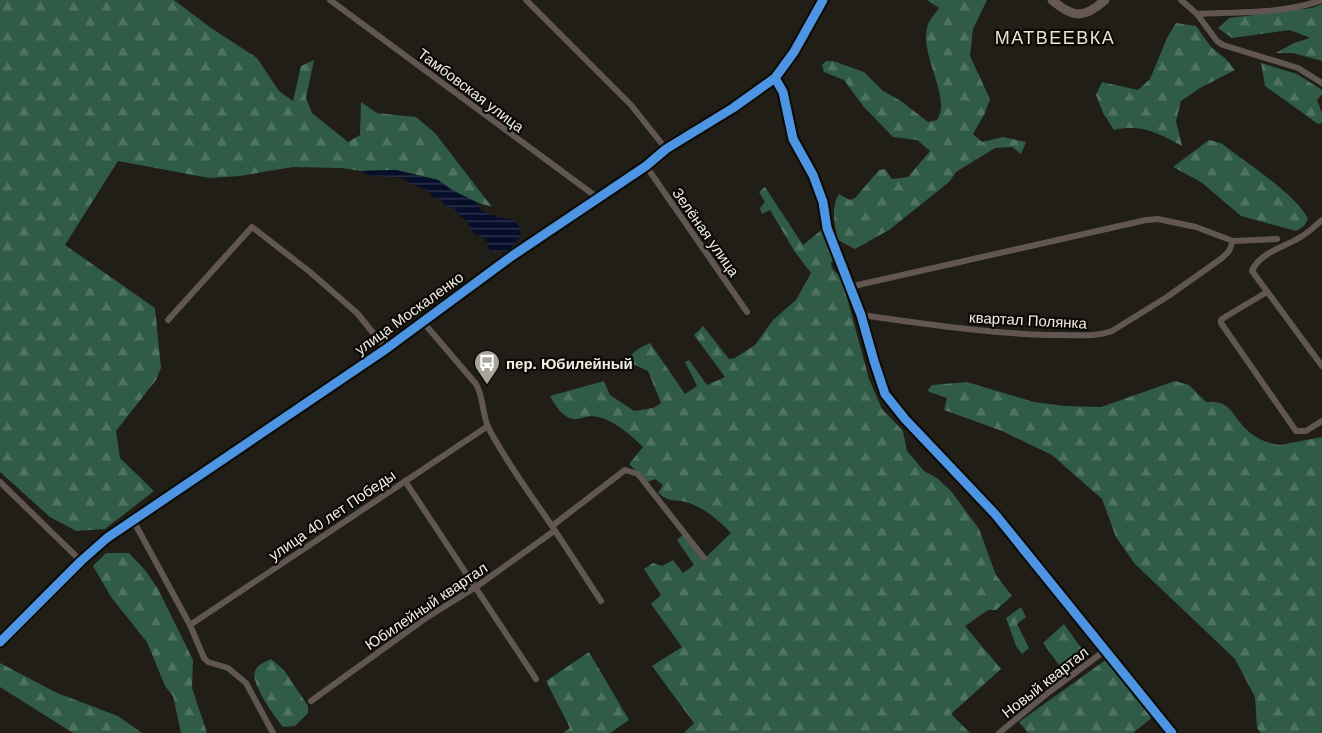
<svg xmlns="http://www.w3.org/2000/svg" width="1322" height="733" viewBox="0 0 1322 733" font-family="Helvetica,sans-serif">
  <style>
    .forest { fill: url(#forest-firs) }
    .water { fill: url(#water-rules) }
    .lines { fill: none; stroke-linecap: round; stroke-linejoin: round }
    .street { stroke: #625652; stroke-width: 6 }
    .secondary { stroke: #665853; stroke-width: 9 }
    .cycleway-casing { stroke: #0c0a05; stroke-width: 13 }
    .cycleway { stroke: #4d94e3; stroke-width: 9 }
    .labels { text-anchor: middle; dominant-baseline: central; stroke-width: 4.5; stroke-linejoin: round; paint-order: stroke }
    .street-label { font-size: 15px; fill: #f1eee5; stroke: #0c0a05 }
    .poi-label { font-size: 15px; font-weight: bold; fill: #f1eee5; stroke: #0c0a05; text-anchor: start }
    .quarter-label { font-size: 18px; letter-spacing: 1.5px; fill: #e8e2d0; stroke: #0c0a05 }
  </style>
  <defs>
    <pattern id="forest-firs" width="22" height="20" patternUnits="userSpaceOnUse" patternTransform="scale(1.5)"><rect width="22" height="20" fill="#305b46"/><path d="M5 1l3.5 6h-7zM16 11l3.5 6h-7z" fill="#4e7361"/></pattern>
    <pattern id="water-rules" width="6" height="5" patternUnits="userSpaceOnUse" patternTransform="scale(1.5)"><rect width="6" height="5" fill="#060e2a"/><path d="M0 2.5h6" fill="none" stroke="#2b3149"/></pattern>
  </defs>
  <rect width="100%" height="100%" fill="#201e16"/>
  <g class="forest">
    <path d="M0 0H174L211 28 257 58 279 91 293 101 301 66 314 60 306 98 312 113 348 142 360 135 361 102 377 113 416 117 435 133 492 207 476 202 452 190 438 180 396 170 361 171 342 168 293 167 240 176 209 178 118 161 65 245 155 308 161 368 156 380 116 431 120 458 154 491 105 529 76 531 50 517 0 472Z"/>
    <path d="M927 0H987L973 29 970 56 990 99 985 113 973 134 982 142 1003 137 1026 142 1021 154 1012 147 995 148 956 172 949 182 889 230 855 249 838 240C834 226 831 205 839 194L850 200 855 198 879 170 885 169 892 179 908 177 930 151 917 140 893 137 863 106 844 80 824 72 822 65 826 61H833L864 72 883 91 901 101 928 122 937 120C952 98 920 56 927 28 928 21 935 14 939 8Z"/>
    <path d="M1322 4V61L1293 53H1276L1294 43 1310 38 1290 30 1232 38 1218 28 1229 18 1312 8Z"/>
    <path d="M1176 23 1196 26 1211 47 1226 59 1235 70 1200 88 1181 101 1176 121 1182 146C1158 133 1142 124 1114 130L1103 113 1096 95 1102 82 1138 90 1150 79 1167 38Z"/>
    <path d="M1261 63 1297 74 1322 90V94L1317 100 1322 113V123L1318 124 1265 86Z"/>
    <path d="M1209 140 1221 143C1244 161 1297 195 1308 219L1304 226 1296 231 1241 216 1201 182 1173 167Z"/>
    <path d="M765 187 803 245 825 227 835 259 831 263 832 268 842 279 869 379 882 409 903 431 907 451 924 471 937 478 951 491 979 529 996 575 1012 596 996 610H988L965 626 1001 669 951 714 970 733H684L694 723 652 666 682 647 651 604 661 595 644 569 653 563 662 566 673 560 683 573 694 565 677 540 684 534 704 559 731 533C719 521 706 509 689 503 675 498 672 504 658 493L663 485 655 479 648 482 629 464 643 447C630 434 612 418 592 416 586 416 579 420 573 419 562 417 555 405 550 396L604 381 610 395 634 411 653 408 661 403 648 371 629 362C631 351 640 348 650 343L685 394 697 386 685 362 689 360 707 385 725 377 694 335 703 326 729 359 735 358 755 345 773 320 796 300 811 273 795 252 770 210 762 214 760 208 765 202 759 192Z"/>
    <path d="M1175 381 1189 385 1206 402C1230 399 1232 415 1246 429 1254 438 1269 444 1280 445L1322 437V733H1261L1257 728 1255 697 1235 659 1135 564 1116 537 1102 499 1052 455 1002 431 944 410 947 398 927 391 932 385 967 382 1034 402 1065 406 1101 407Z"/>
    <path d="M106 553H129L145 570 158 589 193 660 192 688 207 733H181L173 696 165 686 147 642 111 597 93 566Z"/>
    <path d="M1021 607 1026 617 1017 624 1029 648 1022 654 1016 646 1006 618Z"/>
    <path d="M1064 624 1087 656 1066 675 1043 643Z"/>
    <path d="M589 652 629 720 610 733H563L570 728 546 681Z"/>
    <path d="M271 659 284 670 308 706V713L295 726 283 727C275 717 250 683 255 671 258 664 265 662 271 659Z"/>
    <path d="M1107 659 1154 716 1133 733H1028L1019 722Z"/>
    <path d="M0 663 57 693 118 716 142 733H73L0 687Z"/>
  </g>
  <path class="water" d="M396 170 438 180 452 190 476 202 481 210 497 217 514 220 519 227 521 236 510 250 494 252 489 249 486 239C475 235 471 232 467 221L461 217 454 208 447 207 440 199 432 196 426 189 410 184 403 178 368 175 361 171Z"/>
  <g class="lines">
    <g class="street">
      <path d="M330 0 598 198"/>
      <path d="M526 0 631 105 666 149"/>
      <path d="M1181 0 1197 14 1217 41 1223 45 1298 68 1322 83"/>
      <path d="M1197 14C1238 12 1283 14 1322 0"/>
      <path d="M775 78 783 92 793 139 813 175 823 202 827 228 861 315 874 361 885 394 905 419 995 514 1172 733"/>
      <path d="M646 166 747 312"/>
      <path d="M1322 220C1315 226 1307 234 1299 238 1284 247 1259 253 1252 271L1322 366"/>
      <path d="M849 287 1146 220 1158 219 1196 227 1233 241 1277 239"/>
      <path d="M1267 292 1225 317 1221 320V323L1296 431H1306L1322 421"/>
      <path d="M861 315C928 324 995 335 1062 335 1079 335 1096 337 1112 331L1167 297 1222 258 1229 251 1233 241"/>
      <path d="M168 320 252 227 310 272 357 313 386 349"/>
      <path d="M423 322 476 384C484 398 482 415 489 429 507 463 530 494 552 526"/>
      <path d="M405 481 536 679"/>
      <path d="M0 482 81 561"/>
      <path d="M133 520 190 625 204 658 208 662 228 668 246 683 273 733"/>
      <path d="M601 601 552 526 625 470 638 474 704 558"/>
      <path d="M190 625 488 426"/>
      <path d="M0 642 81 561 107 538 386 349 512 256 646 166 666 149 733 108 775 78 794 52 823 0"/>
      <path d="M311 701 426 618 476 587 554 531"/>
      <path d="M999 733 1049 692 1106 650"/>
    </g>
    <path class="secondary" d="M1052 0C1073 18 1084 19 1105 0"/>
    <defs>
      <g id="cycleway">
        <path d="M775 78 783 92 793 139 813 175 823 202 827 228 861 315 874 361 885 394 905 419 995 514 1172 733"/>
        <path d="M0 642 81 561 107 538 386 349 512 256 646 166 666 149 733 108 775 78 794 52 823 0"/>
      </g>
    </defs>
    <use href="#cycleway" class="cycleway-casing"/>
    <use href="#cycleway" class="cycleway"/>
  </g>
  <defs>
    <symbol id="bus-pin" viewBox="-11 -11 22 30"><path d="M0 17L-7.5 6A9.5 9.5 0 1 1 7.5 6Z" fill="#a8a59d" stroke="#0c0a05"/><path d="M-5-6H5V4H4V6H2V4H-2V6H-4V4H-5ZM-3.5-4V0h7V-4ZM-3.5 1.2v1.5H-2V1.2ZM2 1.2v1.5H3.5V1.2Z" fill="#fff"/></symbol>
  </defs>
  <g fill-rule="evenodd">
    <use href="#bus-pin" x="472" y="348" width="30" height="40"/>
  </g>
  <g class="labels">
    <g class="street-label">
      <text transform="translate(471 90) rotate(37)">Тамбовская улица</text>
      <text transform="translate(706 232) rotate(55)">Зелёная улица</text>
      <text transform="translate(409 313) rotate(-36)">улица Москаленко</text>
      <text transform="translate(1028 320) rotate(3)">квартал Полянка</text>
      <text transform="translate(332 515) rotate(-34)">улица 40 лет Победы</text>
      <text transform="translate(426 606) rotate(-34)">Юбилейный квартал</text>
      <text transform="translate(1045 682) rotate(-38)">Новый квартал</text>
    </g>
    <g class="poi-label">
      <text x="506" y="363">пер. Юбилейный</text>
    </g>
    <g class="quarter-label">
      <text x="1055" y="38">МАТВЕЕВКА</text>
    </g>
  </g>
</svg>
